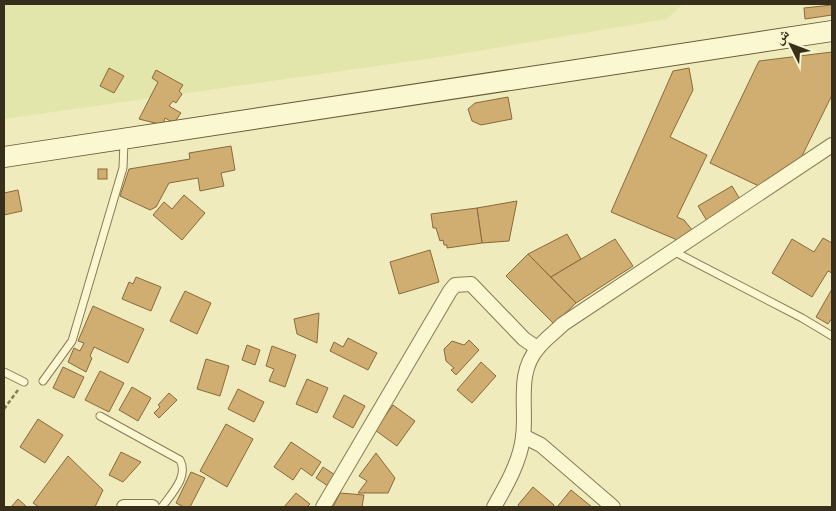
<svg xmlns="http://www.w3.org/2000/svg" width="836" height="511" viewBox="0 0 836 511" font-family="'Times New Roman','Noto Naskh Arabic',serif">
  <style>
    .farmland { fill: #e3e6aa }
    .building { fill: #d0ad71; stroke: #896a3a }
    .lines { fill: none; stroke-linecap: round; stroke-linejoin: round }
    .lane-casing { stroke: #887b56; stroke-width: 9 }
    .street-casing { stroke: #887b56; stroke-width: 16 }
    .secondary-casing { stroke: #6a5c39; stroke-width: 22 }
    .path { stroke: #887b56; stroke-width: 2.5; stroke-dasharray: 4 2.5; stroke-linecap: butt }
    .lane { stroke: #faf7d1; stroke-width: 7 }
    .street { stroke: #faf7d1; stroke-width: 14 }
    .secondary { stroke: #faf7d1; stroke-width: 20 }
  </style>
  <rect width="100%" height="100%" fill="#f0ebbd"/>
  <path class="farmland" d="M4 4H683L667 19 454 55 4 119Z"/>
  <g class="building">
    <path d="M832 5V15L805 19 804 8Z"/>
    <path d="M832 52V95L800 160 761 187 710 163 759 61Z"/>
    <path d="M109 68 124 76 114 93 100 86Z"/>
    <path d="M689 68 693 90 670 137 707 155 677 217 684 220 693 231 678 243 675 239 611 212 673 71Z"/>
    <path d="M156 70 183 85 179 91 182 94 176 103 173 101 169 106 181 113 174 123 165 118 163 125 139 119 158 82 152 78Z"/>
    <path d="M508 97 512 119 481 125 472 121 468 109 475 103Z"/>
    <path d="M231 146 235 170 221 173 224 186 200 191 198 178 169 183 156 207 150 210 120 196 129 169 190 159 189 153Z"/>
    <rect x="98" y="169" width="9" height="10"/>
    <path d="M732 186 741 201 707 221 698 206Z"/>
    <path d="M18 190 22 211 4 215V193Z"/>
    <path d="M184 195 205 213 182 240 153 215 164 202 172 209Z"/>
    <path d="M517 201 509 241 482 243 477 208Z"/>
    <path d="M477 208 482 243 447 248V245H444L443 240 440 241 436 228H433L431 214Z"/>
    <path d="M567 234 581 259 551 277 528 254Z"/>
    <path d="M823 238 832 243V273L828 271 812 297 772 273 792 239 814 252Z"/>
    <path d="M615 239 633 266 576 303 551 277Z"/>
    <path d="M430 250 439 282 399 294 390 262Z"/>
    <path d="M528 254 576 303 554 324 506 276Z"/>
    <path d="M136 277 161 287 151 311 122 299 129 282 133 284Z"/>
    <path d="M832 289V318L828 324 816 317Z"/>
    <path d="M185 291 211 303 197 334 170 321Z"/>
    <path d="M93 306 144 329 128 363 94 347 90 356 92 358 86 372 68 362 74 348 80 351 84 343 78 341Z"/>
    <path d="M319 313 317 343 297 334 294 319Z"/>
    <path d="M348 338 377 353 368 370 330 351 334 342 343 347Z"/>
    <path d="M469 340 479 350 456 375 451 370 454 368 446 361 444 349 452 341 464 345Z"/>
    <path d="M247 345 260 350 255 365 242 360Z"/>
    <path d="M272 346 296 355 285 387 269 381 274 369 266 366Z"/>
    <path d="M206 359 229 366 220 396 197 389Z"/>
    <path d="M481 362 496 376 472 403 457 390Z"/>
    <path d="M63 367 84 377 74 398 53 388Z"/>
    <path d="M100 371 124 383 109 412 85 400Z"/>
    <path d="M307 379 328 388 317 413 296 404Z"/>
    <path d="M132 387 151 398 138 421 119 410Z"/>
    <path d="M238 389 264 402 254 422 228 409Z"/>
    <path d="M169 393 177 400 159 418 154 413 160 407 158 405Z"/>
    <path d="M344 395 365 406 353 428 333 417Z"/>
    <path d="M393 405 415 421 397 446 375 430Z"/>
    <path d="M38 419 63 435 45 463 20 447Z"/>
    <path d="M226 424 253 439 227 487 200 471Z"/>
    <path d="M291 442 321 462 312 476 301 468 293 480 274 467Z"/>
    <path d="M121 452 141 462 123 482 109 475Z"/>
    <path d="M376 453 395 478 388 493H358L367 481 359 476Z"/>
    <path d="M68 456 103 490 95 507H39L33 503Z"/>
    <path d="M323 467 335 475 328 486 316 478Z"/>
    <path d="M191 472 205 478 190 507H184L176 503Z"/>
    <path d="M533 487 554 505 553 507H520L518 505Z"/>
    <path d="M571 490 592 507H557Z"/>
    <path d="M296 493 310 504 307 507H284Z"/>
    <path d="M340 493 364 495 362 507H333Z"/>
    <path d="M18 499 27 507H11Z"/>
  </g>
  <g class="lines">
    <defs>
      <g id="lane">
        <path d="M673 251 802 318 832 336"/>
        <path d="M4 372 24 382"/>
        <path d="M43 381 72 341 123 168 124 141"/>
        <path d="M100 416 180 460C189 477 171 494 162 507"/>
      </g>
      <g id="street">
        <path d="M523 436 541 445 613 507"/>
        <path d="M124 507H152"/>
        <path d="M323 507 450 291 455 285 471 284 524 339 537 348"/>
        <path d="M494 507C506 486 520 462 523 437 527 407 516 373 538 348 545 339 555 332 563 324L832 145"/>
      </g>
      <path id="secondary" d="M4 157 832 31"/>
    </defs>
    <use href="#lane" class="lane-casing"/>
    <use href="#street" class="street-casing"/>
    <use href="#secondary" class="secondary-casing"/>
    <path class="path" d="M4 409 18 390"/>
    <use href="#lane" class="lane"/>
    <use href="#street" class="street"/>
    <use href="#secondary" class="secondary"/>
  </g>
  <rect width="836" height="511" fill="none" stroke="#372f1b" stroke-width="10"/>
  <g transform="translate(791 45) rotate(312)" stroke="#f7f4cd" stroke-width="4" paint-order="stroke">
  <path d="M0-4L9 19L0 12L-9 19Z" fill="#372f1b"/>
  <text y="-8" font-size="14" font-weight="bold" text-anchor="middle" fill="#372f1b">ش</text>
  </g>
</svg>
